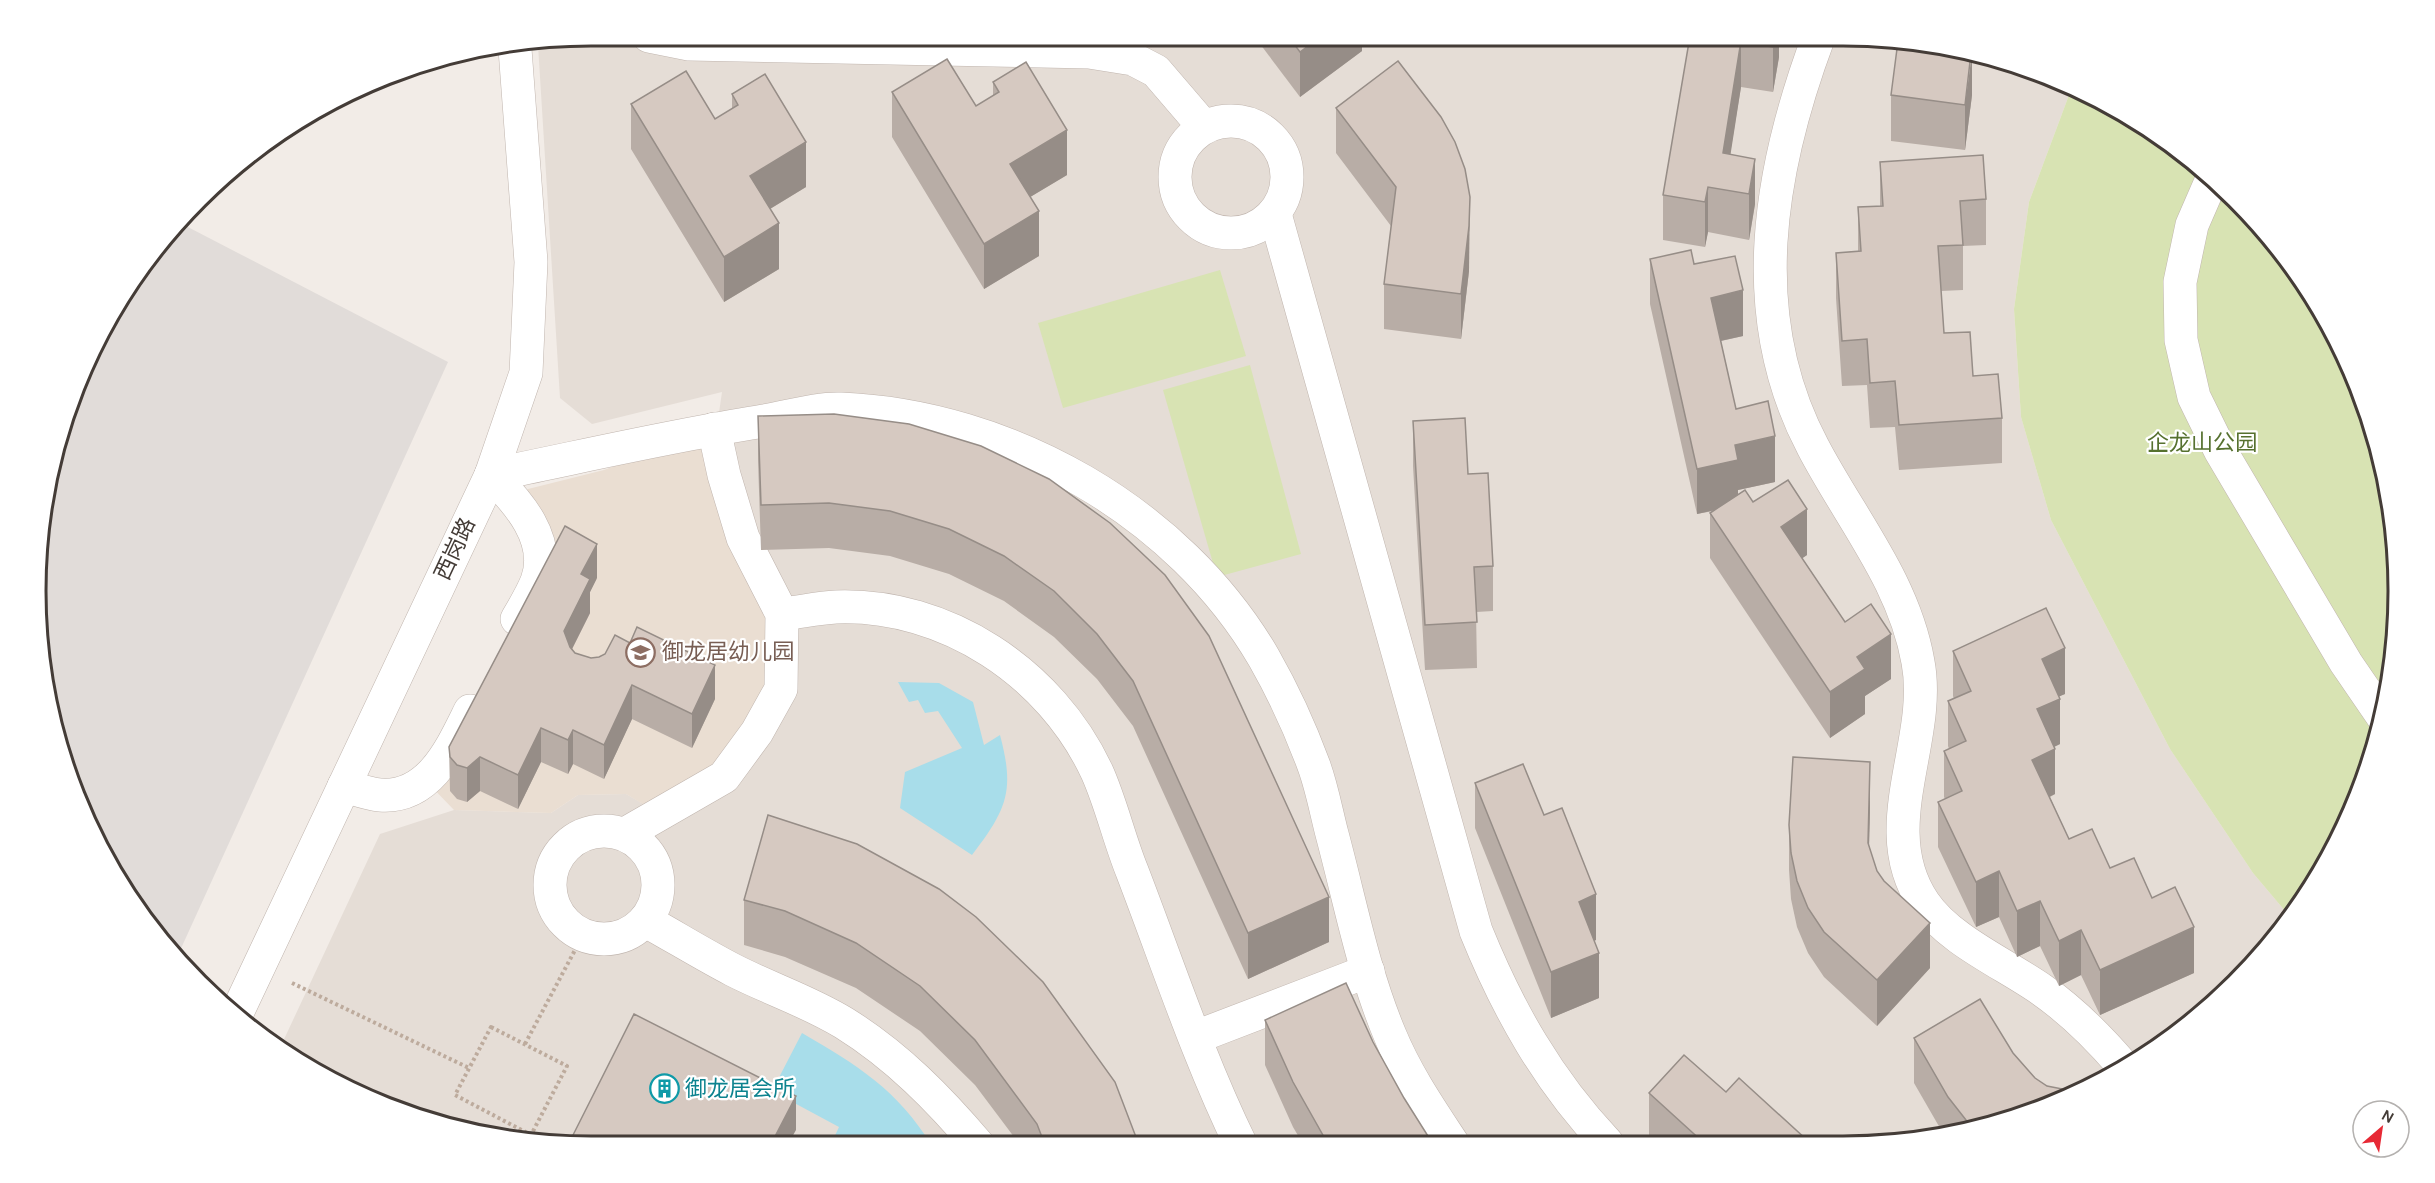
<svg xmlns="http://www.w3.org/2000/svg" width="2435" height="1183" viewBox="0 0 2435 1183" font-family="Karla,'Noto Sans SC',sans-serif">
  <style>
    .residential { fill: #e5ddd6 }
    .industrial { fill: #e1dcd9 }
    .education { fill: #eaded2 }
    .green { fill: #d8e3b3 }
    .water { fill: #a8ddea }
    .lines { fill: none; stroke-linecap: round; stroke-linejoin: round }
    .minor-casing { stroke: #c0b5ae; stroke-width: 34 }
    .path { stroke: #bdab9d; stroke-width: 4; stroke-dasharray: 3 3; stroke-linecap: butt }
    .minor { stroke: #fff; stroke-width: 33 }
    .wall { fill: #b8ada6 }
    .shaded-wall { fill: #968d87 }
    .building { fill: #d6c9c1; stroke: #968d87; stroke-width: 1.5 }
    .labels { text-anchor: middle; dominant-baseline: central; stroke-width: 4.5; stroke-linejoin: round; paint-order: stroke }
    .park-label { font-size: 22px; fill: #56712f; stroke: #fff }
    .street-label { font-size: 22px; fill: #443c37; stroke: #fff }
    .education-label { font-size: 22px; fill: #785e54; stroke: #fff; text-anchor: start }
    .culture-label { font-size: 22px; fill: #0d838f; stroke: #fff; text-anchor: start }
    .rim { fill: none; stroke: #443c37; stroke-width: 3 }
  </style>
  <rect width="100%" height="100%" fill="#f2ece7"/>
  <path class="residential" d="M592 36H1844L1952 47 2056 78 2072 87 2029 202 2014 309 2021 417 2051 520 2170 749 2253 873 2291 918 2284 930 2181 1032 2056 1105 1916 1142 591 1147 483 1136 379 1105 279 1050 380 834 454 810 551 813 578 795 626 794 661 814 722 392 592 424 560 398 538 45Z"/>
  <path class="industrial" d="M184 225 448 362 178 955 93 837 41 664 47 483 78 379 129 283Z"/>
  <path class="education" d="M714 429 782 614 757 732 660 814 626 794 578 795 551 813 454 810 426 781 449 752 537 581 517 501 528 489 604 470Z"/>
  <g class="green">
    <path d="M2072 87 2152 130 2237 199 2306 283 2357 379 2388 483 2399 592 2388 700 2357 804 2291 918 2253 873 2170 749 2051 520 2021 417 2014 309 2029 202Z"/>
    <path d="M1220 270 1246 356 1063 408 1038 323Z"/>
    <path d="M1250 365 1301 554 1217 577 1163 390Z"/>
  </g>
  <g class="water">
    <path d="M898 682 939 683 973 702 984 745 1000 735C1015 791 1007 809 972 855L900 808 905 772 962 748 938 711 925 713 918 700 909 702Z"/>
    <path d="M802 1033C857 1065 898 1090 932 1146H836L831 1144 839 1127 772 1091Z"/>
  </g>
  <g class="lines">
    <defs>
      <g id="minor">
        <path d="M649 36 689 44 1089 52 1133 59 1156 71 1204 127"/>
        <path d="M1819 36C1769 169 1743 315 1813 447 1850 518 1904 581 1918 662 1933 741 1873 828 1924 903 1949 940 2005 964 2042 990 2072 1011 2099 1038 2123 1066"/>
        <circle cx="1231" cy="177" r="56"/>
        <path d="M2212 179 2192 225 2180 282 2181 340 2194 397 2220 450 2346 663 2383 717"/>
        <path d="M1275 214 1476 931C1508 1010 1548 1081 1607 1143"/>
        <path d="M491 475C580 457 669 436 758 422 785 418 815 408 841 409 1009 416 1179 512 1264 658 1284 693 1300 728 1314 766 1322 788 1326 811 1332 834 1350 901 1363 971 1390 1035 1406 1074 1430 1109 1453 1144"/>
        <path d="M491 475C518 502 552 540 537 581 532 594 524 607 517 619"/>
        <path d="M782 614C800 612 818 608 836 607 946 603 1051 673 1097 772 1111 803 1119 839 1132 871 1167 962 1198 1057 1241 1145"/>
        <path d="M344 786C355 789 368 794 380 795 430 799 452 747 470 711"/>
        <circle cx="604" cy="885" r="54"/>
        <path d="M625 834 724 777 757 732 781 689 782 614 743 538 724 475 714 429"/>
        <path d="M646 921C675 937 704 955 733 970 770 989 808 1001 844 1023 897 1056 939 1099 979 1146"/>
        <path d="M236 1015 491 475 526 373 531 262 515 49"/>
        <path d="M1196 1037 1368 971"/>
      </g>
    </defs>
    <use href="#minor" class="minor-casing"/>
    <g class="path">
      <path d="M292 983 469 1068"/>
      <path d="M491 1027 567 1066 531 1135 455 1095Z"/>
      <path d="M525 1044 583 935"/>
    </g>
    <use href="#minor" class="minor"/>
  </g>
  <g class="wall">
    <path d="M1254 36H1362V51L1300 97Z"/>
    <path d="M1690 36H1779V57L1773 92 1741 87 1730 154 1755 204 1749 240 1708 232 1705 247 1663 240V195Z"/>
    <path d="M993 82 1067 175 1030 197 1039 256 984 289 892 137V92L976 106 993 96Z"/>
    <path d="M732 94 806 187 770 209 779 269 724 302 631 149V104L715 119 732 109Z"/>
    <path d="M1891 95H1972L1965 150 1891 141Z"/>
    <path d="M1336 108 1469 271 1461 339 1384 329V284L1391 226 1336 153Z"/>
    <path d="M1880 162 1986 199V245L1963 246V290L1941 291 1944 333 2002 418V463L1899 470 1895 427 1870 428 1867 385 1842 386 1836 298V253L1858 251V207L1880 206Z"/>
    <path d="M1650 259 1694 264 1743 336 1721 341 1736 409 1775 482 1738 490V494L1753 502 1807 555 1802 558 1845 622 1891 679 1865 696V714L1830 738 1710 558V513L1713 511 1697 514 1650 304Z"/>
    <path d="M758 416 981 446 1329 942 1248 979 1133 726 1097 679 1054 637 1004 601 949 574 890 556 829 548 761 550 758 461Z"/>
    <path d="M1413 421 1468 474 1493 566V611L1476 612 1477 668 1425 670 1413 466Z"/>
    <path d="M597 578 590 592V613L572 649 575 653 591 658 715 699 692 748 632 719 604 779 573 764 568 774 541 762 518 809 480 791 467 802 457 799 450 791 449 747Z"/>
    <path d="M1953 651 2065 694 2059 696 2060 744 2054 747 2055 794 2050 797 2069 839 2152 898 2194 973 2100 1015 2081 975 2059 986 2040 946 2017 957 1999 917 1976 927 1938 847V802L1945 799 1944 797V751L1949 749 1948 746V701L1954 699 1953 696Z"/>
    <path d="M1475 783 1544 815 1596 940 1594 941 1599 998 1551 1018 1475 828Z"/>
    <path d="M1870 807 1869 846 1877 871 1930 968 1877 1026 1824 977 1808 953 1797 927 1791 899 1789 870V825Z"/>
    <path d="M768 815 1139 1145H1020L975 1085 920 1031 856 988 785 957 744 945V900Z"/>
    <path d="M1265 1020 1373 1042 1404 1098 1433 1144H1303L1293 1127 1265 1065Z"/>
    <path d="M1914 1038 2013 1053 2035 1078 2047 1086 2056 1105 1944 1135 1914 1083Z"/>
    <path d="M1726 1092 1808 1143H1655L1649 1138V1093Z"/>
  </g>
  <g class="shaded-wall">
    <path d="M1321 36H1362V51L1300 97V52Z"/>
    <path d="M1775 36H1779V57L1773 92V47Z"/>
    <path d="M1741 41V87L1725 190 1723 153Z"/>
    <path d="M1972 53V95L1965 150V105Z"/>
    <path d="M1067 130V175L1010 209V164Z"/>
    <path d="M806 142V187L750 221V176Z"/>
    <path d="M1755 159V204L1749 240V194Z"/>
    <path d="M1708 187V232L1705 247V202Z"/>
    <path d="M1470 197 1469 271 1461 339V294Z"/>
    <path d="M1039 211V256L984 289V244Z"/>
    <path d="M779 223V269L724 302V257Z"/>
    <path d="M1743 290V336L1711 343V298Z"/>
    <path d="M1775 436V482L1738 490V505L1697 514V469L1735 445Z"/>
    <path d="M1807 509V555L1781 573V527Z"/>
    <path d="M597 544V578L590 592V613L564 665V631L581 574Z"/>
    <path d="M1891 634V679L1865 696V714L1830 738V692L1857 657Z"/>
    <path d="M2065 648V694L2042 704V659Z"/>
    <path d="M715 665V699L692 748V714Z"/>
    <path d="M632 685V719L604 779V745Z"/>
    <path d="M2060 699V744L2037 755V709Z"/>
    <path d="M541 728V762L518 809V775Z"/>
    <path d="M573 730V764L568 774V740Z"/>
    <path d="M2055 749V794L2032 805V760Z"/>
    <path d="M480 757V791L467 802V768Z"/>
    <path d="M1870 762V807L1868 888V843Z"/>
    <path d="M1999 871V917L1976 927V882Z"/>
    <path d="M1596 894V940L1579 947V902Z"/>
    <path d="M1329 897V942L1248 979V933Z"/>
    <path d="M2040 901V946L2017 957V911Z"/>
    <path d="M1930 923V968L1877 1026V980Z"/>
    <path d="M2194 927V973L2100 1015V970Z"/>
    <path d="M2081 930V975L2059 986V941Z"/>
    <path d="M1599 953V998L1551 1018V972Z"/>
    <path d="M796 1096V1130L787 1146H770Z"/>
  </g>
  <g class="building">
    <path d="M1288 36H1321L1300 52Z"/>
    <path d="M1690 36H1775L1773 47 1741 41 1723 153 1755 159 1749 194 1708 187 1705 202 1663 195Z"/>
    <path d="M1898 41 1953 47 1971 53 1965 105 1891 95Z"/>
    <path d="M947 59 976 106 999 92 993 82 1026 62 1067 130 1010 164 1039 211 984 244 892 92Z"/>
    <path d="M1398 61 1441 117 1455 142 1465 169 1470 197 1469 226 1461 294 1384 284 1396 187 1336 108Z"/>
    <path d="M686 71 715 119 738 105 732 94 765 74 806 142 750 176 779 223 724 257 631 104Z"/>
    <path d="M1983 155 1986 199 1960 201 1963 245 1938 246 1944 333 1970 332 1973 376 1998 374 2002 418 1899 425 1895 381 1870 383 1867 339 1842 341 1836 253 1861 251 1858 207 1883 206 1880 162Z"/>
    <path d="M1691 250 1694 264 1735 256 1743 290 1711 298 1736 409 1768 401 1775 436 1735 445 1738 460 1697 469 1650 259Z"/>
    <path d="M834 414 909 424 981 446 1049 479 1110 523 1165 575 1209 636 1329 897 1248 933 1133 681 1097 634 1054 591 1004 556 949 529 890 511 829 503 761 505 758 416Z"/>
    <path d="M1465 418 1468 474 1488 473 1493 566 1474 567 1477 622 1425 625 1413 421Z"/>
    <path d="M1788 480 1807 509 1781 527 1845 622 1871 604 1891 634 1857 657 1865 669 1830 692 1710 513 1745 490 1753 502Z"/>
    <path d="M565 526 597 544 581 574 590 579 564 631 570 647 575 653 591 658 599 657 605 654 615 635 630 643 637 627 715 665 692 714 632 685 604 745 573 730 568 740 541 728 518 775 480 757 467 768 457 765 450 757 449 747Z"/>
    <path d="M2046 608 2065 648 2042 659 2060 699 2037 709 2055 749 2032 760 2069 839 2092 829 2110 868 2134 858 2152 898 2175 887 2194 927 2100 970 2081 930 2059 941 2040 901 2017 911 1999 871 1976 882 1938 802 1962 791 1944 751 1966 741 1948 701 1971 691 1953 651Z"/>
    <path d="M1793 757 1870 762 1868 843 1877 871 1884 881 1930 923 1877 980 1824 932 1808 908 1797 881 1791 853 1789 825Z"/>
    <path d="M1523 764 1544 815 1562 808 1596 894 1579 902 1599 953 1551 972 1475 783Z"/>
    <path d="M768 815 857 844 939 889 976 917 1043 982 1115 1082 1139 1145H1045L1037 1124 975 1040 920 986 856 943 785 911 744 900Z"/>
    <path d="M2248 960 2251 963 2181 1032 2178 1034H2177Z"/>
    <path d="M1346 983 1373 1042 1404 1098 1433 1144H1328L1293 1082 1265 1020Z"/>
    <path d="M1980 999 2013 1053 2035 1078 2047 1086 2078 1092 2056 1105 1974 1127 1966 1120 1948 1097 1914 1038Z"/>
    <path d="M634 1014 796 1096 770 1146 591 1147 568 1145Z"/>
    <path d="M1684 1055 1726 1092 1739 1078 1808 1141 1807 1143H1704L1649 1093Z"/>
  </g>
  <defs>
    <symbol id="school-ring" viewBox="-11 -11 22 22"><circle r="9.5" fill="#fff" stroke="#8d6e63" stroke-width="1.5"/><path d="M0-5L7-2L0 1L-7-2ZM-4 1L0 2.5L4 1V4Q0 6-4 4Z" fill="#8d6e63"/></symbol>
    <symbol id="building-ring" viewBox="-11 -11 22 22"><circle r="9.5" fill="#fff" stroke="#0f9aa8" stroke-width="1.5"/><path d="M-4-6H4V6H1V3H-1V6H-4ZM-2.5-4.3h1.7v1.8h-1.7ZM.8-4.3h1.7v1.8H.8ZM-2.5-1h1.7V.8h-1.7ZM.8-1h1.7V.8H.8Z" fill="#0f9aa8"/></symbol>
  </defs>
  <g fill-rule="evenodd">
    <use href="#school-ring" x="624" y="636" width="33" height="33"/>
    <use href="#building-ring" x="648" y="1072" width="33" height="33"/>
  </g>
  <g class="labels">
    <g class="park-label">
      <text x="2202" y="443">企龙山公园</text>
    </g>
    <g class="street-label">
      <text transform="translate(455 549) rotate(-65)">西岗路</text>
    </g>
    <g class="education-label">
      <text x="662" y="652">御龙居幼儿园</text>
    </g>
    <g class="culture-label">
      <text x="685" y="1089">御龙居会所</text>
    </g>
  </g>
  <path d="M0 0H2435V1183H0ZM591 46H1843A545 545 0 0 1 2388 591V591A545 545 0 0 1 1843 1136H591A545 545 0 0 1 46 591V591A545 545 0 0 1 591 46Z" fill="#fff" fill-rule="evenodd"/>
  <path class="rim" d="M591 46H1843A545 545 0 0 1 2388 591V591A545 545 0 0 1 1843 1136H591A545 545 0 0 1 46 591V591A545 545 0 0 1 591 46Z"/>
  <g transform="translate(2381 1129) rotate(29)"><circle r="28" fill="#ffffff" stroke="#b4b1af" stroke-width="1.5"/>
  <path d="M0-4.5L10 22L0 15L-10 22Z" fill="#e72935"/>
  <text y="-9" font-size="16" font-weight="bold" text-anchor="middle" fill="#443c37">N</text>
  </g>
</svg>
